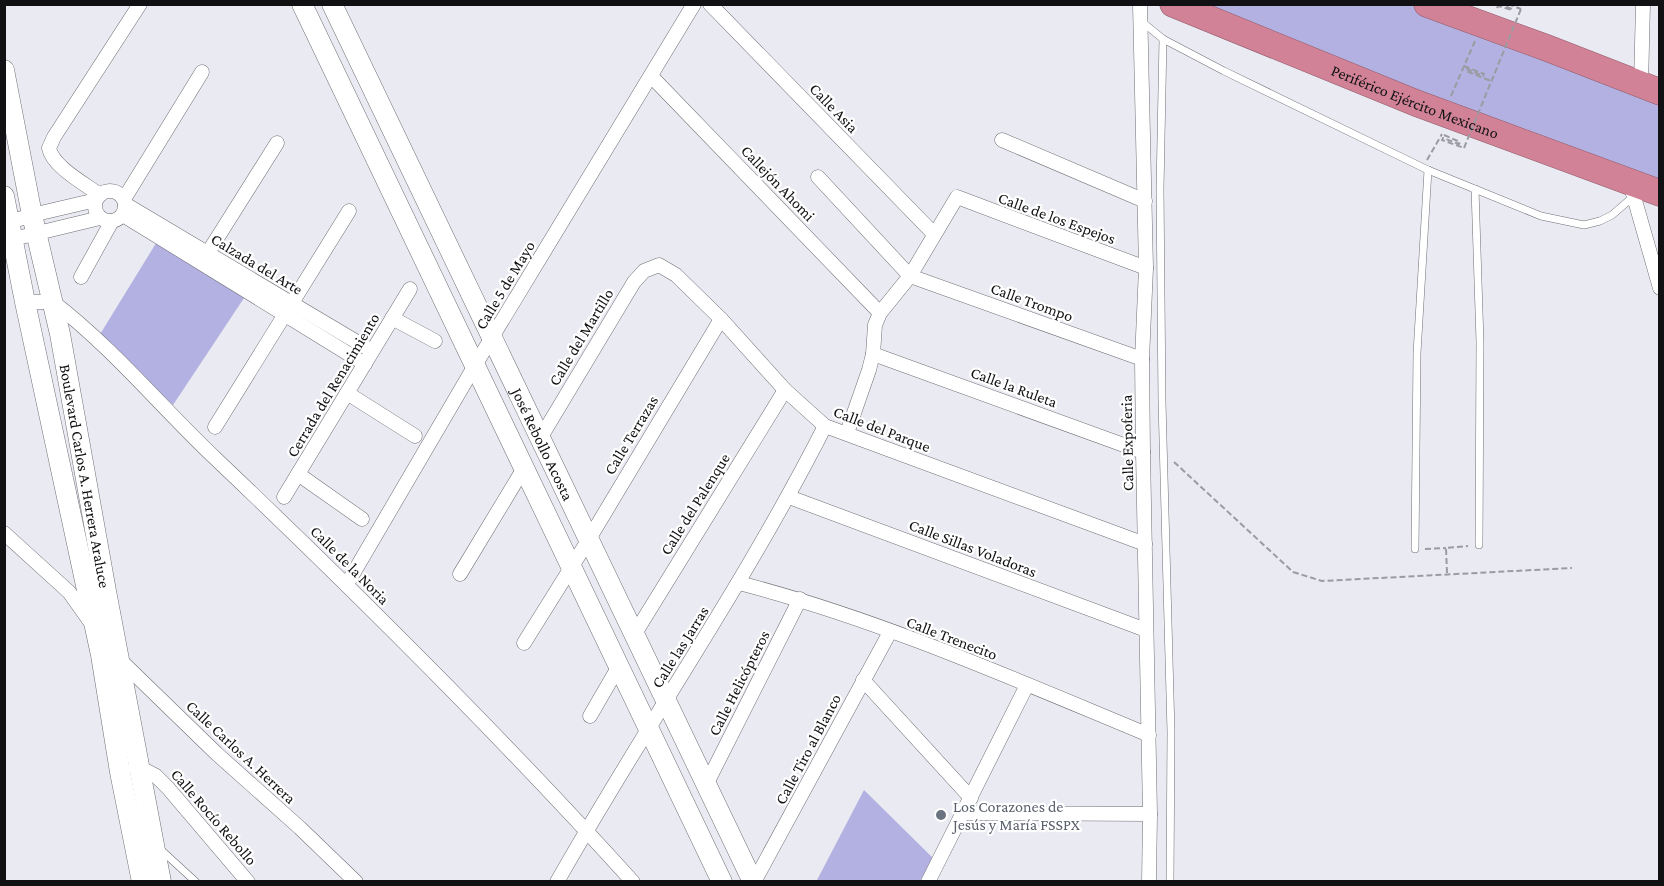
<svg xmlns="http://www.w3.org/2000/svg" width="1664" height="886" viewBox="0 0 1664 886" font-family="'Crimson Pro',serif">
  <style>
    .green { fill: #b3b1e1 }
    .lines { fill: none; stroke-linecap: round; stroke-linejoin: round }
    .lane-casing { stroke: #6f6f76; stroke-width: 8 }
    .street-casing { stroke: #6f6f76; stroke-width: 15 }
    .secondary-casing { stroke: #6f6f76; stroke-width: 21 }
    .highway-casing { stroke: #8e5a69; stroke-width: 27 }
    .path { stroke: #9b9ba2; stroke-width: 2; stroke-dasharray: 6 3; stroke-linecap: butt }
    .lane { stroke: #fff; stroke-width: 7 }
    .street { stroke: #fff; stroke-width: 14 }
    .secondary { stroke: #fff; stroke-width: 20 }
    .highway { stroke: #d18297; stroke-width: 26 }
    .path-bridge { stroke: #9b9ba2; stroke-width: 2; stroke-dasharray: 6 3; stroke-linecap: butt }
    .worship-dot { fill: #6b7280; stroke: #fff; stroke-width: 2 }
    .labels { text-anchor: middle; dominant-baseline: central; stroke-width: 4.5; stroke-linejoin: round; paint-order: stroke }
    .street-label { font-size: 16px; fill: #111114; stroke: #fff }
    .worship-label { font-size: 16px; fill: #5b616d; stroke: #fff; text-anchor: start }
  </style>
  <rect width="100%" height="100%" fill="#eaeaf2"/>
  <g class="green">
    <path d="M1188 5H1419L1659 99V187Z"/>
    <path d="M158 240 246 295 173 405 99 336Z"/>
    <path d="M864 790 937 862 927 881 816 882Z"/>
  </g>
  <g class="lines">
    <defs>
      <g id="lane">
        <path d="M1141 21 1163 39 1224 71 1428 170 1541 216 1584 225 1600 221 1612 215 1634 196"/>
        <path d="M1163 39 1160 189 1162 402 1171 732 1170 882"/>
        <path d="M1475 189 1480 342 1479 545"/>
        <path d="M1415 549 1417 353 1428 170"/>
        <path d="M160 849 196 882"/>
      </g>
      <g id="street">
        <path d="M710 4 934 234"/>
        <path d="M1140 4 1146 268 1142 359 1143 452 1150 814 1149 882"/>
        <path d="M651 76 880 313"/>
        <path d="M1641 85 1643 4"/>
        <path d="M1002 140 1145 201"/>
        <path d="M818 177 910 276 1142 359"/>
        <path d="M1630 183 1660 288"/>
        <circle cx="110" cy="206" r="15"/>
        <path d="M100 195C85 184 52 166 49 148L54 137 140 4"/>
        <path d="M124 199 202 72"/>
        <path d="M125 204 372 351"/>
        <path d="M123 215 365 364"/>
        <path d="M10 222 32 215 96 200"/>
        <path d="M13 239 100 218"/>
        <path d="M204 259 277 143"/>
        <path d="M81 277 112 221"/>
        <path d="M25 302H53C113 348 161 407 216 459 359 595 500 735 633 882"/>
        <path d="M392 318 435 341"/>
        <path d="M873 354 1143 452"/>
        <path d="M347 393 415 436"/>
        <path d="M215 427 349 211"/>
        <path d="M847 433 869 370 873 354 875 325 880 313 910 276 957 197 1146 268"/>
        <path d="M541 437 634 282 644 271 659 265 676 275 721 319 785 390 825 426 1145 544"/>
        <path d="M298 474 362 519"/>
        <path d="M284 497 410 289"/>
        <path d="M789 497 1146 630"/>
        <path d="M4 533 69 592 91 623"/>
        <path d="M460 574 524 468"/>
        <path d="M739 583C879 619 1016 680 1149 735"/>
        <path d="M347 584 474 367 694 4"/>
        <path d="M634 635 785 390"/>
        <path d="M524 643 589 539 721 319"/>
        <path d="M117 657 217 754 300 828 356 882"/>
        <path d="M863 680 971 798"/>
        <path d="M590 716 619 666"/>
        <path d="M136 768 139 767 156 776 168 788 248 882"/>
        <path d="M707 783 800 599"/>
        <path d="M964 813 1150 814"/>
        <path d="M557 882C644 728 745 584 825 426"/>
        <path d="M754 882 890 632"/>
        <path d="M928 882 1027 685"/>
      </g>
      <g id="secondary">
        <path d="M302 4C440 298 581 590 722 882"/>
        <path id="s1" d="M332 4 753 882"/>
        <path id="s2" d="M4 70 32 215 60 334 106 591 161 882"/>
        <path d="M4 196 25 302 101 655 120 772 142 882"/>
      </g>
      <g id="highway">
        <path id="s3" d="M1173 4 1416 103 1660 193"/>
        <path d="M1427 4 1547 48 1660 92"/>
      </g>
    </defs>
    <use href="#lane" class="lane-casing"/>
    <use href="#street" class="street-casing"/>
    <use href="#secondary" class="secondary-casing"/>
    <use href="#highway" class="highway-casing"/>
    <g class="path">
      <path d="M1508 4 1521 9"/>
      <path d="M1497 8 1498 6 1512 10V9L1500 4"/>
      <path d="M1464 66 1484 74 1483 76 1467 69 1466 71 1491 81"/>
      <path d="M1451 96 1475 41"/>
      <path d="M1444 135 1460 142 1459 144 1443 138 1442 140 1464 148"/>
      <path d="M1427 160 1442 134"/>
      <path d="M1174 462 1293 572 1322 581 1572 568"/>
      <path d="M1425 549 1446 548"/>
      <path d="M1447 573 1446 548 1468 546"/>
    </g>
    <use href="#lane" class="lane"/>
    <use href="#street" class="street"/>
    <use href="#secondary" class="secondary"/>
    <use href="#highway" class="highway"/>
    <path class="path-bridge" d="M1464 148 1521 9"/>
  </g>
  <circle class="worship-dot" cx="941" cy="815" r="6"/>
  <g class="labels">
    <g class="street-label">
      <text stroke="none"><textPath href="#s3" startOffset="261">Periférico Ejército Mexicano</textPath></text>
      <text transform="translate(834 108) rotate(46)">Calle Asia</text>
      <text transform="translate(778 183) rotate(46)">Callejón Ahomi</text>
      <text transform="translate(1057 218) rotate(20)">Calle de los Espejos</text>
      <text transform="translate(257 264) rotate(31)">Calzada del Arte</text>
      <text transform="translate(505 285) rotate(-59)">Calle 5 de Mayo</text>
      <text transform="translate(1032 302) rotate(20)">Calle Trompo</text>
      <text transform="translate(581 337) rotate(-59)">Calle del Martillo</text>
      <text transform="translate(333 385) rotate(-59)">Cerrada del Renacimiento</text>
      <text transform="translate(1014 387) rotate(20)">Calle la Ruleta</text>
      <text transform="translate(882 429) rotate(21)">Calle del Parque</text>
      <text transform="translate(631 435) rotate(-59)">Calle Terrazas</text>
      <text stroke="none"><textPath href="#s1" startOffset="488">José Rebollo Acosta</textPath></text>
      <text transform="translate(1127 443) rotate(-91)">Calle Expoferia</text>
      <text stroke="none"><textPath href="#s2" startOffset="414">Boulevard Carlos A. Herrera Araluce</textPath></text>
      <text transform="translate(695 504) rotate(-58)">Calle del Palenque</text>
      <text transform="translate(973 548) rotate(21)">Calle Sillas Voladoras</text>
      <text transform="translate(350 565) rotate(45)">Calle de la Noria</text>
      <text transform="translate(952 638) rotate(21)">Calle Trenecito</text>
      <text transform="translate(680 647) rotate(-58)">Calle las Jarras</text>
      <text transform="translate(739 683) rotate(-63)">Calle Helicópteros</text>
      <text transform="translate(808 749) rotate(-62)">Calle Tiro al Blanco</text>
      <text transform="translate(241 752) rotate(43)">Calle Carlos A. Herrera</text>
      <text transform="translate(214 817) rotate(49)">Calle Rocío Rebollo</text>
    </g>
    <g class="worship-label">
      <text x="953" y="806">Los Corazones de<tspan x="953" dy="18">Jesús y María FSSPX</tspan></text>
    </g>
  </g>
  <rect width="1664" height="886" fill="none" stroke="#111114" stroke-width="12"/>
</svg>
